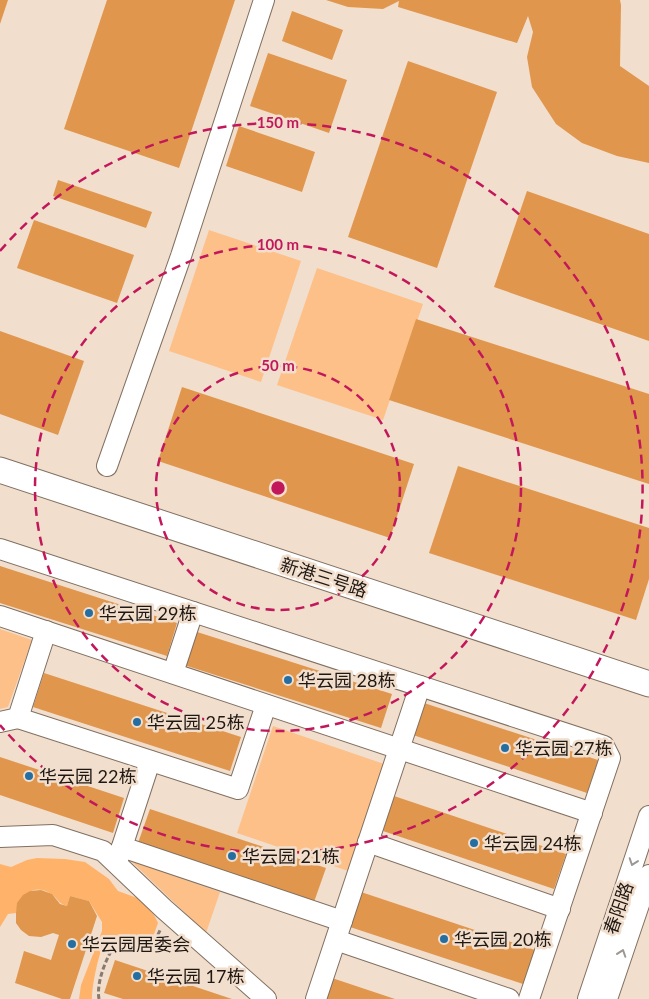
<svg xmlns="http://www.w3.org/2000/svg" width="649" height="999" viewBox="0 0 649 999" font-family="Lato,'Noto Sans SC',sans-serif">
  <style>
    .green { fill: #fdc088 }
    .water { fill: #ffb36a }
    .building { fill: #e0964c }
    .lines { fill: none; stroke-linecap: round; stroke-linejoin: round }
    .minor-casing { stroke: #817061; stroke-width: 22 }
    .major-casing { stroke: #817061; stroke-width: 27 }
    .path { stroke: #877a6e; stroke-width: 3; stroke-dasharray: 5 2.5; stroke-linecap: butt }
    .minor { stroke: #fff; stroke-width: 20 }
    .major { stroke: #fff; stroke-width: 25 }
    .oneway { stroke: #9a9794 }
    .ring { fill: none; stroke: #c2185b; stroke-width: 2.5; stroke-dasharray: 9 6 }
    .poi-dot { fill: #246ea2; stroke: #f2decd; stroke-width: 2 }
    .labels { text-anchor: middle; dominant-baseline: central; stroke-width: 5; stroke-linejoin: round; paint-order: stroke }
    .street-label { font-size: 18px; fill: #1f1812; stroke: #f2decd }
    .poi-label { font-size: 18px; fill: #1f1812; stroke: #f2decd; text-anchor: start }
    .centre { fill: #c2185b; stroke: #f2decd; stroke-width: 2.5 }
    .ring-label { font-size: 15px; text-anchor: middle; font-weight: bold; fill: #c2185b; stroke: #f2decd; stroke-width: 5; stroke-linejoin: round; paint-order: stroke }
  </style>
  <rect width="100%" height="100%" fill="#f2decd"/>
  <g class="green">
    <path d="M209 230 301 261 261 382 169 351Z"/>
    <path d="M317 268 423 304 383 420 277 385Z"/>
    <path d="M0 629 32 640 8 707 0 709Z"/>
    <path d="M273 726 387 765 351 872 237 833Z"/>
    <path d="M131 861 220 892 206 933Z"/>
  </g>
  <path class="water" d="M37 858 65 859 85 862 109 879 118 891 140 899 154 915 158 923 154 934 148 939C135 940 120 936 107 938 99 949 92 985 92 999H79L81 985 102 931V922L89 901 70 896 67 906C57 903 59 899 51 894 34 882 19 896 16 913L8 914 0 927V864L11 867 27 860Z"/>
  <g class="building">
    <path d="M0 0H8L0 24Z"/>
    <path d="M107 0H235L179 168 64 129Z"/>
    <path d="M326 0H620L621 5 620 66 649 86V163L617 156 582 143 556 124 532 87 527 57 533 32 528 16 517 43 398 7 399 1 383 9 348 7Z"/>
    <path d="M292 11 343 30 332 60 282 41Z"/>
    <path d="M268 53 347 80 329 133 250 106Z"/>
    <path d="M408 61 497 92 437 268 348 237Z"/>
    <path d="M239 126 315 152 302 192 226 166Z"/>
    <path d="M58 180 152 212 146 228 53 196Z"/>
    <path d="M527 191 649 234V341L494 287Z"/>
    <path d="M34 220 134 255 117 303 17 268Z"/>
    <path d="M416 319 649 394V484L389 400Z"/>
    <path d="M0 331 84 361 58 435 0 414Z"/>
    <path d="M182 387 414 464 390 538 158 461Z"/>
    <path d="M458 466 649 528V579L636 620 429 553Z"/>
    <path d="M0 566 177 623 167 656 0 603Z"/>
    <path d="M194 631 392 694 381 728 184 665Z"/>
    <path d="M44 673 241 737 230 771 33 707Z"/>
    <path d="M424 703 598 760 587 793 413 735Z"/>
    <path d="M0 757 124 798 113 833 0 795Z"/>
    <path d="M394 796 566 854 554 889 383 831Z"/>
    <path d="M150 809 326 868 314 902 138 843Z"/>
    <path d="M41 890 52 894 60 904 67 906 70 896 89 901 97 916 70 999H62L15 983 24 951 51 960 59 935 53 933 41 937 29 936 21 930 16 923V913L17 903 23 895 30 891Z"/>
    <path d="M361 892 538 951 526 985 350 927Z"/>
    <path d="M115 960 232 999H123L104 993Z"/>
    <path d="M332 978 395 999H325Z"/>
  </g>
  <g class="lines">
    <defs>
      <g id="minor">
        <path d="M107 466 181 256 264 0"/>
        <path d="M0 549 604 746 610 758 529 999"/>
        <path d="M0 616 592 813"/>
        <path d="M173 673 193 612"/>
        <path d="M18 718 238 789 266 705"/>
        <path d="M0 722 18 718 46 631"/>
        <path d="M0 837 53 835 103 851 164 909 266 999"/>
        <path d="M368 842 560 909"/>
        <path d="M122 847 342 921"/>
        <path d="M118 859 150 761"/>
        <path d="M336 940 509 999"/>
        <path d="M316 999 420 686"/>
        <path d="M588 999 649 816"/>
        <path d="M607 999 649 875"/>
      </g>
      <path id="major" d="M0 470 649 684"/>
    </defs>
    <use href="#minor" class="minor-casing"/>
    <use href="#major" class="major-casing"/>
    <path class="path" d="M99 999C96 983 106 958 115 945H145L155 941 161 928"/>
    <use href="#minor" class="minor"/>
    <use href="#major" class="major"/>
  </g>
  <defs><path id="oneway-chevron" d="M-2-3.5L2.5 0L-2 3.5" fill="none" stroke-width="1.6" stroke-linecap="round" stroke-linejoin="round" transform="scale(1.25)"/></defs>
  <g class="oneway">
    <use href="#oneway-chevron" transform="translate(633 862) rotate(109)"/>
    <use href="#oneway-chevron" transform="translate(622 953) rotate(-71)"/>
  </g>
  <g class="ring">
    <circle cx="278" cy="488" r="122"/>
    <circle cx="278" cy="488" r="243"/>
    <path d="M0 251A365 365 0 1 1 0 725"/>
  </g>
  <g class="poi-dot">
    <circle cx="89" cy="613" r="5"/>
    <circle cx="288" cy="680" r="5"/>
    <circle cx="137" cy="722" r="5"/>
    <circle cx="505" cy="748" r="5"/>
    <circle cx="29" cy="776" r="5"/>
    <circle cx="474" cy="843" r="5"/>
    <circle cx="232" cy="856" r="5"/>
    <circle cx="444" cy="939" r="5"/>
    <circle cx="72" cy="944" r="5"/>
    <circle cx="137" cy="976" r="5"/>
  </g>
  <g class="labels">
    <g class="street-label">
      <text transform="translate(324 577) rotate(18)">新港三号路</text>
      <text transform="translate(618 908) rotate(-71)">春阳路</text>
    </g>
    <g class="poi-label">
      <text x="99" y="613">华云园 29栋</text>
      <text x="298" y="680">华云园 28栋</text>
      <text x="147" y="722">华云园 25栋</text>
      <text x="515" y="748">华云园 27栋</text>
      <text x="39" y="776">华云园 22栋</text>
      <text x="484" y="843">华云园 24栋</text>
      <text x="242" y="856">华云园 21栋</text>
      <text x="454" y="939">华云园 20栋</text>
      <text x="82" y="944">华云园居委会</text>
      <text x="147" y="976">华云园 17栋</text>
    </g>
  </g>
  <circle cx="278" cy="488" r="8" class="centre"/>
  <g class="ring-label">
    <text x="278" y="128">150 m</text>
    <text x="278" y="250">100 m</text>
    <text x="278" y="371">50 m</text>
  </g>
</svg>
